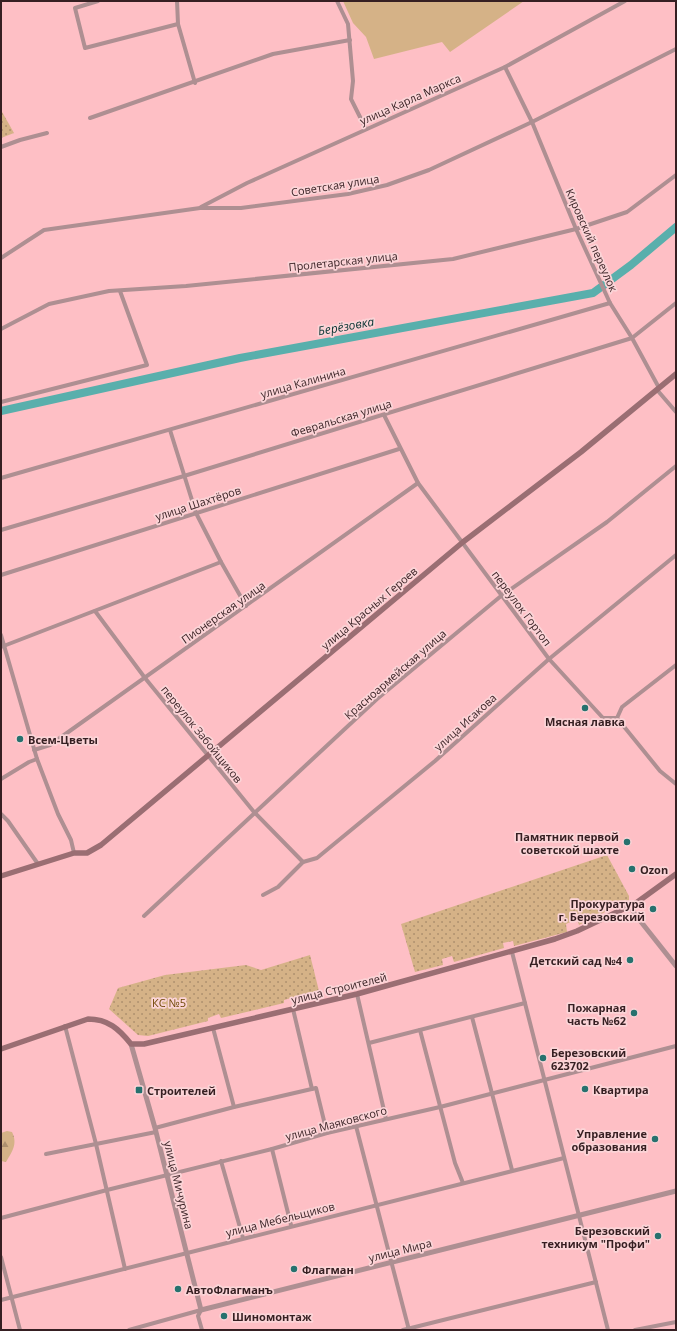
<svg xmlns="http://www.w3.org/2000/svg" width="677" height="1331" viewBox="0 0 677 1331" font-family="'Open Sans',sans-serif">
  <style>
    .grass { fill: #d5b287 }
    .forest { fill: url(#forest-firs) }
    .garden { fill: url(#garden-dots) }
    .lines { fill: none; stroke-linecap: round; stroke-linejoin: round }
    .river { stroke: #59afac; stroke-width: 8 }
    .minor { stroke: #ae8f92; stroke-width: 4 }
    .tertiary { stroke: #ae8f92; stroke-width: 5 }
    .secondary { stroke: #9a6e73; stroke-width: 5.5 }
    .poi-dot { fill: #26716e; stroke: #fbd4d7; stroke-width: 1.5 }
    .labels { text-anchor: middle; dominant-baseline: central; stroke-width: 3.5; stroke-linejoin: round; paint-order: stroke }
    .street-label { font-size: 11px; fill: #361f22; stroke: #fbd4d7 }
    .poi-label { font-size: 11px; font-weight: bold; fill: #361f22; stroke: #fbd4d7; text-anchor: start }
    .park-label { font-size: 11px; fill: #6f4805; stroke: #fbd4d7 }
    .water-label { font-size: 12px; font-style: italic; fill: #083332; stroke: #fbd4d7 }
  </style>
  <defs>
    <pattern id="forest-firs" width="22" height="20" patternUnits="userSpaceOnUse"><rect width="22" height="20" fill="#d5b287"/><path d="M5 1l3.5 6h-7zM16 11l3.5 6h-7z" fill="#ae906e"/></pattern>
    <pattern id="garden-dots" width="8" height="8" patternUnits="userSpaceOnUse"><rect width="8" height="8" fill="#d5b287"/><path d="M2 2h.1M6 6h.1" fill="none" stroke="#ae906e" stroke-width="1.8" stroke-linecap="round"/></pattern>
  </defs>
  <rect width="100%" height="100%" fill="#febfc5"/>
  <path class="grass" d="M343 1H524L450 52 442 42 374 59 366 37 353 23Z"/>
  <path class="forest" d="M7 1131 12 1132C18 1144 12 1152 6 1162L1 1161V1133Z"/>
  <g class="garden">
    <path d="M1 110 14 133 1 138Z"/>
    <path d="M607 855 629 896V900L579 925 577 919 566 924 567 932 514 946 513 941 503 943 504 948 454 962 452 956 442 959 443 965 415 972 401 924Z"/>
    <path d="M310 955 320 995 296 1000 295 997 284 1000V1003L221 1018 219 1014 208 1018V1021L148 1036 138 1035 109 1009 118 988 165 975 246 965 261 970Z"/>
  </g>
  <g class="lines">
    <path class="river" d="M1 411 240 358 593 293 631 265 676 227"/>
    <g class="minor">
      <path d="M98 1 75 8 85 48 178 24"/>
      <path d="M177 1 178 24 195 83"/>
      <path d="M337 1 348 24 353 81 351 99 366 129"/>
      <path d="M505 67 532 122 576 229 610 303 632 338 658 386V391L676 412"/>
      <path d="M90 118 273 54 350 40"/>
      <path d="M1 147 20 140 47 133"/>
      <path d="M201 207 247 183 505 67 625 1"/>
      <path d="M1 258 44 230 200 208H241L348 194 387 185 429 170 532 122 676 49"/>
      <path d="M1 329 49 304 109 291 186 286 453 259 576 229 627 212 676 175"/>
      <path d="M1 402 147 365 120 291"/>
      <path d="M384 415 418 483 549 659 603 718H617L660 771 676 784"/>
      <path d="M170 430 196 513 221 562 246 606"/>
      <path d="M1 478 610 303"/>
      <path d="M1 530 184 476 632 338 676 303"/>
      <path d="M1 575 399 449"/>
      <path d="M95 611 145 678 254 812 303 862"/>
      <path d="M1 635 37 759 58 814 71 840 74 853"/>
      <path d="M1 647 221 562"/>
      <path d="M617 718 622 707 676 665"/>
      <path d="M34 750 50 745 418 483"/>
      <path d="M1 779 29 762 37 759"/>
      <path d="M1 814 8 821 38 864"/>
      <path d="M263 895 278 887 303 862 317 858 435 761 549 659 676 555"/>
      <path d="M144 916 377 699 501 596 607 522 676 466"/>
      <path d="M512 952 608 1330"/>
      <path d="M357 994 386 1119"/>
      <path d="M293 1009 312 1089"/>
      <path d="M472 1017 512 1170"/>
      <path d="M65 1026 96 1144 125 1269"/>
      <path d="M213 1028 234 1107"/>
      <path d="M420 1030 455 1163 463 1183"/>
      <path d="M369 1043 525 1003"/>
      <path d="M356 1126 409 1330"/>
      <path d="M155 1128 234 1107 316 1088 327 1133"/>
      <path d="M272 1149 291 1225"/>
      <path d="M46 1154 156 1132"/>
      <path d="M221 1161 243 1238"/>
      <path d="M1 1218 107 1190 272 1149 327 1133 440 1107 676 1046"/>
      <path d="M1 1257 20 1330"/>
      <path d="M1 1300 564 1158"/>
      <path d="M201 1310 198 1316 202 1330"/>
      <path d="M129 1330 201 1310"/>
      <path d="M403 1330 596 1282"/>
      <path d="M635 1330 676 1322"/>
    </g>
    <g class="tertiary">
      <path d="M631 905 634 913 676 966"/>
      <path d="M131 1044 155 1128 201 1310 676 1191"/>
    </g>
    <g class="secondary">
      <path d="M1 876 74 853H87L101 845 463 542 581 452 676 374"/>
      <path d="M1 1049 88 1019C108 1019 119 1029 131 1044H144L357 994 555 939 577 931 636 903 676 874"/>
    </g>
  </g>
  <g class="poi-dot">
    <circle cx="585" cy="708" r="4"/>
    <circle cx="20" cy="739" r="4"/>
    <circle cx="627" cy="842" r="4"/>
    <circle cx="632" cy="869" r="4"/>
    <circle cx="653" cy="909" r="4"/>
    <circle cx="630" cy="960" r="4"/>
    <circle cx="634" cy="1013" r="4"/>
    <circle cx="543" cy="1058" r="4"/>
    <circle cx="585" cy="1089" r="4"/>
    <rect x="135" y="1086" width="8" height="8" rx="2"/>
    <circle cx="655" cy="1139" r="4"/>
    <circle cx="658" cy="1236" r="4"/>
    <circle cx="294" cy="1269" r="4"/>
    <circle cx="178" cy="1289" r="4"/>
    <circle cx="224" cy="1316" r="4"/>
  </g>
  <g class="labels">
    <g class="street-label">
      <text transform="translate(410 99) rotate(-24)">улица Карла Маркса</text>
      <text transform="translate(335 185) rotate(-9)">Советская улица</text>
      <text transform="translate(592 240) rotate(66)">Кировский переулок</text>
      <text transform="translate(343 261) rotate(-6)">Пролетарская улица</text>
      <text transform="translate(303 382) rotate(-16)">улица Калинина</text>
      <text transform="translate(341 418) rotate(-17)">Февральская улица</text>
      <text transform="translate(198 503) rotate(-18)">улица Шахтёров</text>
      <text transform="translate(369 608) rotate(-40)">улица Красных Героев</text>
      <text transform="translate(522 608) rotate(53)">переулок Гортоп</text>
      <text transform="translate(223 612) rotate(-35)">Пионерская улица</text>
      <text transform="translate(395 674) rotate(-41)">Красноармейская улица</text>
      <text transform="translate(465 722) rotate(-42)">улица Исакова</text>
      <text transform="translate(202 734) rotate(51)">переулок Забойщиков</text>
      <text transform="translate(339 988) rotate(-14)">улица Строителей</text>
      <text transform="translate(336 1123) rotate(-15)">улица Маяковского</text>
      <text transform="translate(179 1185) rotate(76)">улица Мичурина</text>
      <text transform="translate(280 1219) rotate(-14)">улица Мебельщиков</text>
      <text transform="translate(400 1250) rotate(-14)">улица Мира</text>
    </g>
    <g class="poi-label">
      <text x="585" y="721" text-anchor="middle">Мясная лавка</text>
      <text x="28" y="739">Всем-Цветы</text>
      <text x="619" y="836" text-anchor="end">Памятник первой<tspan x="619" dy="13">советской шахте</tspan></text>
      <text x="640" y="869">Ozon</text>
      <text x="645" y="903" text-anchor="end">Прокуратура<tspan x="645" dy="13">г. Березовский</tspan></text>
      <text x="622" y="960" text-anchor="end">Детский сад №4</text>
      <text x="626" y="1007" text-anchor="end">Пожарная<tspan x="626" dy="13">часть №62</tspan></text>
      <text x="551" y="1052">Березовский<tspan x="551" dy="13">623702</tspan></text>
      <text x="593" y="1089">Квартира</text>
      <text x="147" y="1090">Строителей</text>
      <text x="647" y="1133" text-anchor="end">Управление<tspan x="647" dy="13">образования</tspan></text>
      <text x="650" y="1230" text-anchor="end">Березовский<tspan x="650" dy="13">техникум "Профи"</tspan></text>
      <text x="302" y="1269">Флагман</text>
      <text x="186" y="1289">АвтоФлагманъ</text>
      <text x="232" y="1316">Шиномонтаж</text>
    </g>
    <g class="park-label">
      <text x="169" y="1002">КС №5</text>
    </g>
    <g class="water-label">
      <text transform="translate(346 326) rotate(-10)">Берёзовка</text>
    </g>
  </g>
  <rect width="677" height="1331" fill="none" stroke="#361f22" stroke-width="4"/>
</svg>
